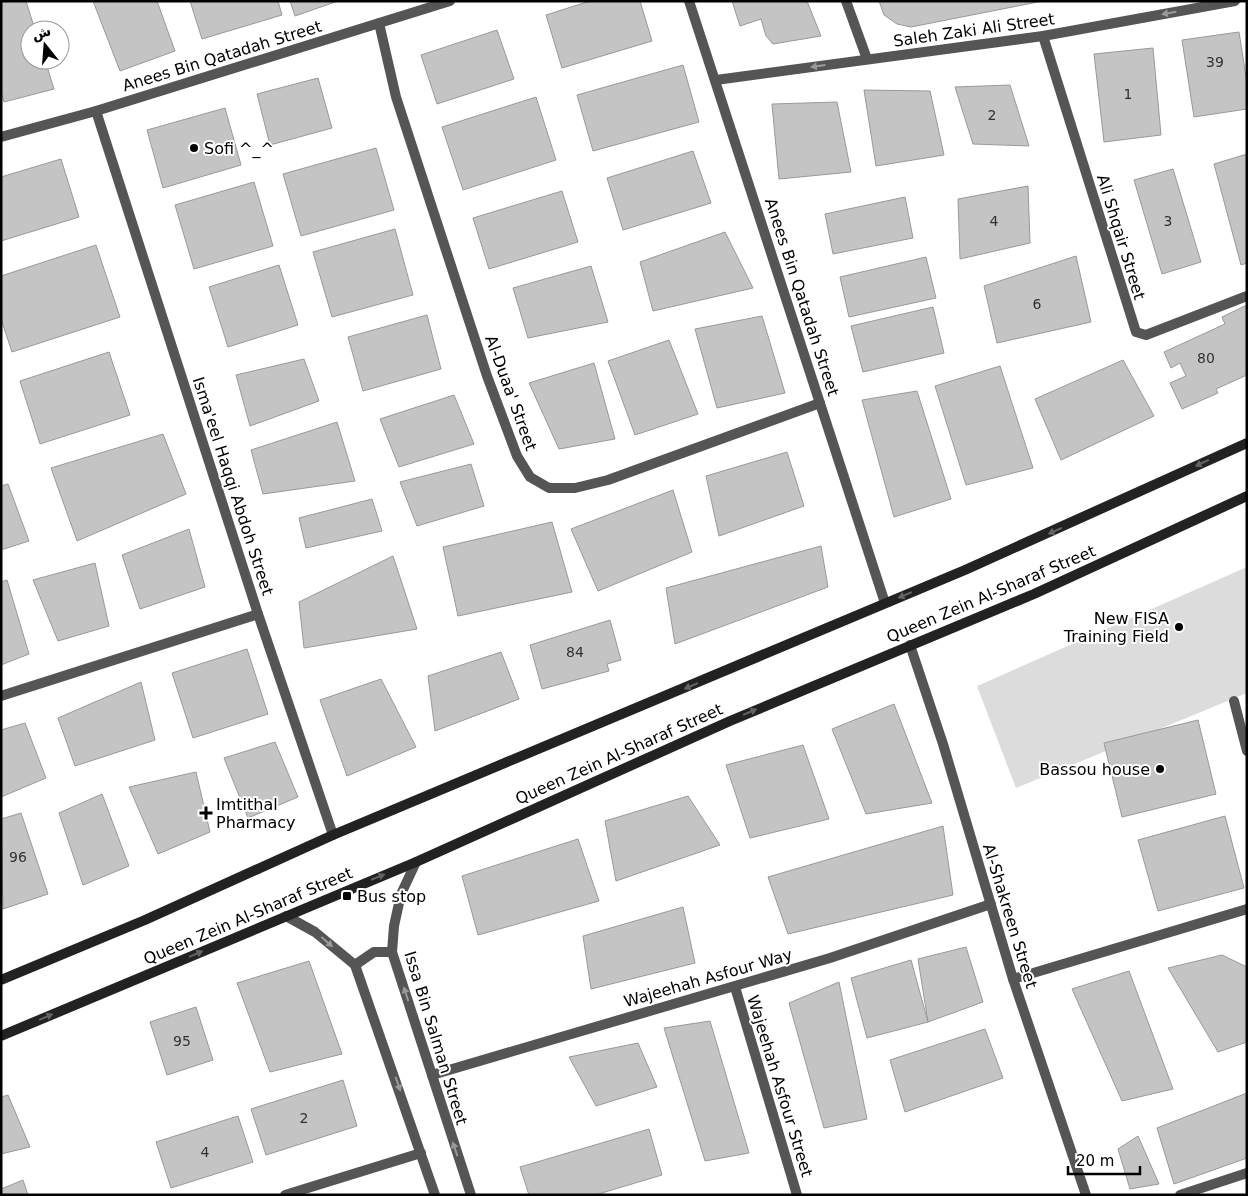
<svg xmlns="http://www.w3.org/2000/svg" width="1248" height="1196" viewBox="0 0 1248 1196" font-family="'DejaVu Sans','Noto Naskh Arabic',sans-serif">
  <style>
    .green { fill: #dcdcdc }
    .building { fill: #c4c4c4; stroke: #999 }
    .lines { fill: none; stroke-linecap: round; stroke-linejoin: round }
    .minor { stroke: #555; stroke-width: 10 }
    .tertiary { stroke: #555; stroke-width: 10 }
    .secondary { stroke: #222; stroke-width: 10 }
    .oneway { fill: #999 }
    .oneway2 { fill: #646464 }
    .poi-dot { fill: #000; stroke: #fff; stroke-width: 2 }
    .labels { text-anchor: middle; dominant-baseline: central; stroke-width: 4; stroke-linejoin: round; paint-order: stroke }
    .number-label { font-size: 14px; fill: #313131 }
    .street-label { font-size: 16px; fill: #000; stroke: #fff }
    .poi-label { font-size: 16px; fill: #000; stroke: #fff; text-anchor: start }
  </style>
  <rect width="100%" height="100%" fill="#fff"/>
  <path class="green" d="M1247 567V693L1016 788 977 686Z"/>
  <g class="building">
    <path d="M1 1H26L35 30H30V60H45L54 89 4 102 1 91Z"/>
    <path d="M93 1H157L175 51 120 71Z"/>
    <path d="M190 1H278L282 15 202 39Z"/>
    <path d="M290 1H338L295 16Z"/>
    <path d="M590 1H640L652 41 562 68 546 15Z"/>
    <path d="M732 1H807L821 36 773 44 766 36 761 19 740 26Z"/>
    <path d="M879 1H1043L911 27 897 24 884 15Z"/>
    <path d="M497 30 514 79 437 104 421 55Z"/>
    <path d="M1239 32 1247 83V109L1194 117 1182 40Z"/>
    <path d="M1153 48 1161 135 1104 142 1094 54Z"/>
    <path d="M683 65 699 122 593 151 577 95Z"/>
    <path d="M318 78 332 128 270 145 257 94Z"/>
    <path d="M1010 85 1029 146 973 144 955 87Z"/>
    <path d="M864 90 930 91 944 155 876 166Z"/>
    <path d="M536 97 556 160 463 190 442 127Z"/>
    <path d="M837 102 851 172 779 179 772 104Z"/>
    <path d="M225 108 241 165 163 188 147 130Z"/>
    <path d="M376 148 394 210 301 236 283 174Z"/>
    <path d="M693 151 711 203 623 230 607 178Z"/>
    <path d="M1247 154V263L1241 265 1214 164Z"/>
    <path d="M61 159 79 217 1 241V177Z"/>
    <path d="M1173 169 1201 262 1162 274 1134 180Z"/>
    <path d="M254 182 273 246 194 269 175 205Z"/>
    <path d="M1028 186 1030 243 960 259 958 199Z"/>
    <path d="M562 191 578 242 489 269 473 218Z"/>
    <path d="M905 197 913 238 833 254 825 214Z"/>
    <path d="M395 229 413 295 332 317 313 252Z"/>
    <path d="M725 232 753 288 653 311 640 262Z"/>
    <path d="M96 245 120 317 12 352 1 319V276Z"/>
    <path d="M1076 256 1091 322 997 343 984 286Z"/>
    <path d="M926 257 936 298 849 317 840 277Z"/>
    <path d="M279 265 298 325 228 347 209 287Z"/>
    <path d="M591 266 608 322 528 338 513 288Z"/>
    <path d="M1247 305V375L1216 389 1218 393 1182 409 1170 383 1186 376 1180 363 1171 368 1164 352 1225 324 1222 317Z"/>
    <path d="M933 307 944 353 863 372 851 326Z"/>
    <path d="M427 315 441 369 363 391 348 337Z"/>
    <path d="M762 316 785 393 717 408 695 329Z"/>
    <path d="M669 340 698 414 635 435 608 361Z"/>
    <path d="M109 352 130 415 40 444 20 381Z"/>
    <path d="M304 359 319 401 250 426 236 375Z"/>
    <path d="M1123 360 1154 416 1061 460 1035 399Z"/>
    <path d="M594 363 615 439 559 449 529 383Z"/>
    <path d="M1000 366 1033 468 966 485 935 386Z"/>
    <path d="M917 391 951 499 894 517 862 400Z"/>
    <path d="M454 395 474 444 399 467 380 419Z"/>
    <path d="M337 422 355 481 263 494 251 450Z"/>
    <path d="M163 434 186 494 77 541 51 468Z"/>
    <path d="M787 452 804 506 719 536 706 476Z"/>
    <path d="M471 464 484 506 417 526 400 482Z"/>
    <path d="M8 484 29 541 1 550V486Z"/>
    <path d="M673 490 692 552 598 591 571 529Z"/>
    <path d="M372 499 382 531 306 548 299 518Z"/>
    <path d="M552 522 572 592 458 616 443 547Z"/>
    <path d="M189 529 205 587 140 609 122 555Z"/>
    <path d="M821 546 828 587 675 644 666 588Z"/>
    <path d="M393 556 417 629 304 648 299 602Z"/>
    <path d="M95 563 109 626 58 641 33 580Z"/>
    <path d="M7 580 29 654 1 665V582Z"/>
    <path d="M610 620 621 660 607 664 609 671 542 689 530 645Z"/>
    <path d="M247 649 268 714 193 738 172 673Z"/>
    <path d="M501 652 519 699 435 731 428 676Z"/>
    <path d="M381 679 416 747 347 776 320 700Z"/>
    <path d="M141 682 155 740 75 766 58 718Z"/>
    <path d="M894 704 932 803 866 814 832 729Z"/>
    <path d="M1198 720 1216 794 1122 817 1104 743Z"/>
    <path d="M25 723 46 778 1 797V730Z"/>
    <path d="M275 742 298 797 248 818 224 758Z"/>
    <path d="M803 745 829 819 750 838 726 765Z"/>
    <path d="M196 772 210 832 158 854 129 787Z"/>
    <path d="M102 794 129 866 83 885 59 813Z"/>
    <path d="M688 796 720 845 616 881 605 821Z"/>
    <path d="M21 813 48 894 3 909 1 819Z"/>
    <path d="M1225 816 1244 888 1158 911 1138 840Z"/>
    <path d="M943 826 953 895 788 934 768 877Z"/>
    <path d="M578 839 599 901 478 935 462 876Z"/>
    <path d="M683 907 695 963 591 989 583 936Z"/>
    <path d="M966 947 983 1002 928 1022 918 959Z"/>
    <path d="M1222 955 1247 967V1042L1218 1052 1168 968Z"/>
    <path d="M911 960 928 1022 867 1038 851 978Z"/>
    <path d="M309 961 342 1054 270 1072 237 983Z"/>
    <path d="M1129 971 1173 1089 1122 1101 1072 989Z"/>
    <path d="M839 982 867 1119 824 1128 789 1003Z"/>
    <path d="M196 1007 213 1060 167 1075 150 1022Z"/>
    <path d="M710 1021 749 1153 705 1161 664 1028Z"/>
    <path d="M985 1029 1003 1078 905 1112 890 1060Z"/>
    <path d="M638 1043 657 1087 596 1106 569 1057Z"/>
    <path d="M343 1080 357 1126 266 1155 251 1109Z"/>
    <path d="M1247 1093V1158L1174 1184 1157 1128Z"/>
    <path d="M8 1095 30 1147 1 1154V1097Z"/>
    <path d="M238 1116 253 1162 171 1188 156 1142Z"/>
    <path d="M649 1129 662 1175 595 1195H529L520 1167Z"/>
    <path d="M1138 1136 1159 1184 1130 1189 1118 1149Z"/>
    <path d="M23 1180 28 1195H1V1189Z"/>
  </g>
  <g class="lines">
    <g class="minor">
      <path d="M689 1 885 603"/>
      <path d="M846 1 867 59"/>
      <path d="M379 23 396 97 487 376 517 456 530 477 549 488H575L608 480 820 403"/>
      <path d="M1043 36 1136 332 1146 335 1247 296"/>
      <path d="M716 80 1043 36 1235 1"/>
      <path d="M96 111 258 614 333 835"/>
      <path d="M1 137 96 111 450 1"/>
      <path d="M910 645 943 744 1013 979 1086 1195"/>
      <path d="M1 696 258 614"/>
      <path d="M1234 701 1247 751"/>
      <path d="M1013 979 1247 909"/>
      <path d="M735 987 797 1195"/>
      <path d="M432 1075 830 958 991 904"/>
      <path d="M285 1195 421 1153"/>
      <path d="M1180 1195 1247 1173"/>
    </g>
    <g class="tertiary">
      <path d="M416 862 401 894 394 926 392 952 471 1195"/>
      <path d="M286 916 315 932 355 965 435 1195"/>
      <path d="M355 965 374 952H392"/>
    </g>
    <g class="secondary">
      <path d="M1 980 145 920 333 835 965 570 1247 443"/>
      <path d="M1 1036 416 862 730 721 1034 594 1247 496"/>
    </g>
  </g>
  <defs><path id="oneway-solid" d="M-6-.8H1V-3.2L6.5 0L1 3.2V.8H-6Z" transform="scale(1.25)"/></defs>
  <g class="oneway">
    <use href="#oneway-solid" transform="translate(1169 13) rotate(170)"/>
    <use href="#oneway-solid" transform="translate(818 66) rotate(172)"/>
    <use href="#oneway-solid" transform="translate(327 942) rotate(41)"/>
    <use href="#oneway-solid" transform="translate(406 994) rotate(-108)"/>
    <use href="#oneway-solid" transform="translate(398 1084) rotate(71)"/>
    <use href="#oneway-solid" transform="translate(455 1149) rotate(-109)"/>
  </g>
  <g class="oneway2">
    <use href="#oneway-solid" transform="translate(1202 463) rotate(155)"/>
    <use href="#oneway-solid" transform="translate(1055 531) rotate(156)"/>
    <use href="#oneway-solid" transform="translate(905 595) rotate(157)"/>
    <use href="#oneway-solid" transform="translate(691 686) rotate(157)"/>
    <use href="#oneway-solid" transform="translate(750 712) rotate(-23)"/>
    <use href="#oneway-solid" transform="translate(378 877) rotate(-22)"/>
    <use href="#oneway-solid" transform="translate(196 954) rotate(-23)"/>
    <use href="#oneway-solid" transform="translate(46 1017) rotate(-23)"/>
  </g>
  <g class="poi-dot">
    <circle cx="194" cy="148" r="5"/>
    <circle cx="1179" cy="627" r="5"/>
    <circle cx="1160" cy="769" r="5"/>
    <path d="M203.5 805.5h5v5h5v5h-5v5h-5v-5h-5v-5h5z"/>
    <rect x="342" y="891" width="10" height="10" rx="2.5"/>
  </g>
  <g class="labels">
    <g class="number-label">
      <text x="1215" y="62">39</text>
      <text x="1128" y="94">1</text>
      <text x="992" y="115">2</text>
      <text x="994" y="221">4</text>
      <text x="1168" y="221">3</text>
      <text x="1037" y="304">6</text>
      <text x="1206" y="358">80</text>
      <text x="575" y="652">84</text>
      <text x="18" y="857">96</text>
      <text x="182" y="1041">95</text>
      <text x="304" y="1118">2</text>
      <text x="205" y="1152">4</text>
    </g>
    <g class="street-label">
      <text transform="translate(974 30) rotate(-8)">Saleh Zaki Ali Street</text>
      <text transform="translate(222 56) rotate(-17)">Anees Bin Qatadah Street</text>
      <text transform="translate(1121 237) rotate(73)">Ali Shqair Street</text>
      <text transform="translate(802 297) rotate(72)">Anees Bin Qatadah Street</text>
      <text transform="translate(511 393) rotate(70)">Al-Duaa' Street</text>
      <text transform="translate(233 486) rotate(72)">Isma'eel Haqqi Abdoh Street</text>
      <text transform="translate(991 594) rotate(-23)">Queen Zein Al-Sharaf Street</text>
      <text transform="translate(619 754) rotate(-24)">Queen Zein Al-Sharaf Street</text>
      <text transform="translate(248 916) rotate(-23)">Queen Zein Al-Sharaf Street</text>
      <text transform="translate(1010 916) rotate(73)">Al-Shakreen Street</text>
      <text transform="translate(708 978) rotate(-16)">Wajeehah Asfour Way</text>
      <text transform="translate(436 1038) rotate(73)">Issa Bin Salman Street</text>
      <text transform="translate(780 1086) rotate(73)">Wajeehah Asfour Street</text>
    </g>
    <g class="poi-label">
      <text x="204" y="148">Sofi ^_^</text>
      <text x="1169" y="618" text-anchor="end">New FISA<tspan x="1169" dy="18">Training Field</tspan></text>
      <text x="1150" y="769" text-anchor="end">Bassou house</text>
      <text x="216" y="804">Imtithal<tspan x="216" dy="18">Pharmacy</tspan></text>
      <text x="357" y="896">Bus stop</text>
    </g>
  </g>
  <rect width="1248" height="1196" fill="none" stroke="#000000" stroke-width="5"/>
  <g transform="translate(45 45) rotate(343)"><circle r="24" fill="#ffffff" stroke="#999999"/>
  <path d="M0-4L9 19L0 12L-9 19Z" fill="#000000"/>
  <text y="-8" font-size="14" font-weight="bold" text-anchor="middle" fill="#000000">ش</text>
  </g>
  <path d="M1068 1166v8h72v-8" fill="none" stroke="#000000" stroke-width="2.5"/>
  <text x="1076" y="1166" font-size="15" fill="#000000" stroke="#ffffff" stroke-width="4" paint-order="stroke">20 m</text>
</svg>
